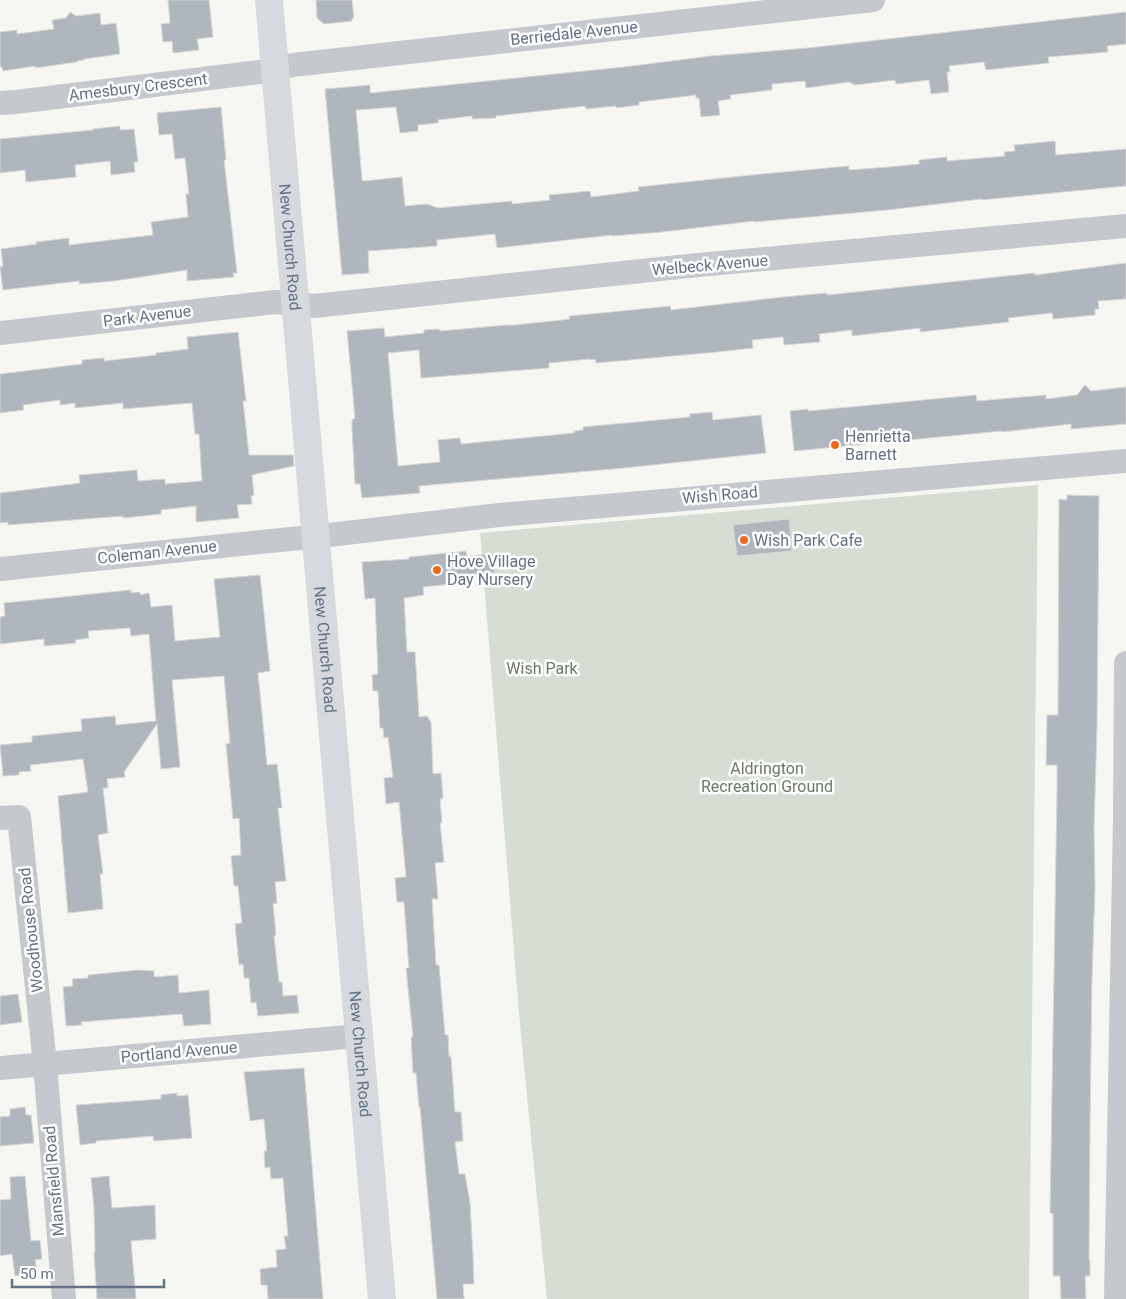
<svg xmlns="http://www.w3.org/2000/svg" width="1126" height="1299" viewBox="0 0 1126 1299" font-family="Roboto,sans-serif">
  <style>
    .green { fill: #d6ded3 }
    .building { fill: #b0b6bd; stroke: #d7d7d5 }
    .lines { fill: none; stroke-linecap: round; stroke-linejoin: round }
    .minor { stroke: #c5c8cc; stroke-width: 24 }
    .secondary { stroke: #d6dadf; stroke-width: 28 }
    .poi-dot { fill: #ec671c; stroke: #fff; stroke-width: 2 }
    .labels { text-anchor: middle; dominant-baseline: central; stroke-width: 5; stroke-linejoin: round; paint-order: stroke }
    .street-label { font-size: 16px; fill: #637285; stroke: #fff }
    .poi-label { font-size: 16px; fill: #637285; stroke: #fff; text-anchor: start }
    .park-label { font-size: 16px; fill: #647c63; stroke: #fff }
  </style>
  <rect width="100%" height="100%" fill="#f6f6f2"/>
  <path class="green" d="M1038 485 1029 1299H547L520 1025 480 533Z"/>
  <g class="building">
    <path d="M168 0H209L213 37 197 39 199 50 173 53 172 41 163 42 161 24 170 23Z"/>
    <path d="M316 0H352L354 18H352V21L324 24 317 18Z"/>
    <path d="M70 12 76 16 100 13 101 25 116 23 120 54 84 59V60L77 61V62L35 68V66L3 71 2 67H0V32L17 30V34L54 29 52 20 66 18Z"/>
    <path d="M1126 12V44L1107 46 1108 52 1048 57 1049 63 986 70 984 62 949 66 950 72H947L949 92 931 94 929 80 896 84 895 80 855 85 849 82 806 88 805 81 772 84V90L730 95 731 99 718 101 720 115 701 117 699 98H696V95L639 102V105L616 108V106L586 109 585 106 577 107 496 116V118L472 119V116L438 120V123L418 125V131L400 133 396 107 356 110 362 180 364 181 402 177 405 206 427 204 438 208 512 201V204L550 200 549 195 590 191 591 197 639 191 638 187 762 174 849 166V170L889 167 919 164V160L947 157V161L1005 156 1004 152 1015 151 1014 145 1055 141 1056 155 1126 149V186L981 200V199L887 210 755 222 754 221 662 232 612 236V235L497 248 495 234 437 240V246L368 251 369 273 342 275 325 89 370 85V93L624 67 711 56 808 48Z"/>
    <path d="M221 107 226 160H224L237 273H233L234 277 187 281V270L114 281 79 284V281L3 290 0 267 3 266 1 249 37 244 36 242 69 238V245L153 235 151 222 188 217 186 194H189L185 158 175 159 172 134 159 135 157 113Z"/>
    <path d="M120 126V130L134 129 138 162H134L135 172 111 175 110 161 75 165 76 177 26 182 25 170 0 173V139L93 130V129Z"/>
    <path d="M1126 263V299L1098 301 1099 309H1095V315L1053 319 1052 313 1008 318 1009 322 920 332V328L852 336V330L819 334 820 342 784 345 783 337 752 340 753 348 717 352 596 363 595 359 590 360V359L549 363V368L421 378 419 350 388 353 398 466 440 462 438 440 460 438 461 444 574 433V431L583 430V427L690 417V414L712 412 713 420 761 415 766 453 624 468 419 486 420 493 362 498 360 484H355L352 429V420L355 418 347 331 384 328 385 337 424 333V330L439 329 440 331 507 325H515L562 320 570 319 569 316 612 312 670 306 671 310 783 297 827 293V295L1035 273V275Z"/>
    <path d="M238 332 246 401H243L249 455H293L294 466 252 475 254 495 251 496 252 504 237 505 239 518 196 522V506L161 510V514L123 518V516L8 525V522L0 523V493L80 483 79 475 137 470 138 481 165 479V484L202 481 199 434H195L192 403 123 409V403L75 408V403L60 405V400L23 405 24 410 0 413V374L82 364V360L104 358V361L156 355V353L188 349 187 337Z"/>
    <path d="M1085 385 1091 391 1126 387V424L1071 429V424L1002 432V431L794 451 790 411 808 409V411L976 395 977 401 1046 395V399L1077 395Z"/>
    <path d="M1067 495 1099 496 1097 727 1094 829 1095 888 1092 977 1090 1127 1089 1260H1090V1276H1085L1086 1299H1061L1060 1276H1053V1214L1050 1213 1057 790V765H1046L1047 715H1058L1059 499 1067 500Z"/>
    <path d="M789 519 792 551 737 556 733 525Z"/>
    <path d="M466 551 467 556 493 554 495 572 452 577V584L423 587 424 595 404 598 407 652H415L419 717 427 716 431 722 433 774 441 773 443 798 440 799 442 823H440L444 862 435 863 438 899H432L436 965H439L445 1035H448L449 1057H451L455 1112H461L463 1141 455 1142 459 1174H465L470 1203 473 1256 474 1284H463L464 1299H437L420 1107H419L416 1073H413L411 1037H413L406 968H409L404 902H397L395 878 406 877 399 802 386 804 384 778 393 777 388 737 384 738 383 728H380L378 691H373L372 675 378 674 375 598 365 599 362 562 409 559V557Z"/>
    <path d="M260 575 270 671 258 673 267 765 277 764 282 808H278L286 881 275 882 277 903 273 904 276 935 274 936 279 982H282L283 996 297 995 299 1013 258 1016 256 1002 251 1003 249 978H244L243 964 239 965 235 924 242 923 238 886H234L231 856 241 855 239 818 233 819 226 744 230 743 224 676 172 680 180 767 161 769 157 724 124 772 125 777 107 779 108 788H103L108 833 98 835 103 874H100L103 909 68 913 58 796 88 792 83 759 30 765 31 771 19 772V775L3 776 0 745 32 742V736L82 731 81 719 115 716 116 725 156 721 149 634 131 636 130 628 88 631 89 638 75 640 76 643 44 646V639L0 644V617L5 616 4 603 131 590V593L140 592V595L149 593 151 607 172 605 175 641 220 637 214 579Z"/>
    <path d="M138 970 154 971V977L178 975 179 993 209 990 211 1024 184 1026 182 1014 81 1022 82 1025 66 1026 63 987 73 986 72 979 88 978V975Z"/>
    <path d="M18 994 22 1022 0 1025V996Z"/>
    <path d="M304 1068 323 1299H268L267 1285H261L260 1269 277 1267 276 1250 286 1249 284 1236H288L283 1178 271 1179 270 1167 265 1168 264 1151H267L264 1119 250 1121 244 1072Z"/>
    <path d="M177 1093V1096L188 1095 192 1138 154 1141 153 1136 96 1141V1143L80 1145 76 1105 161 1099V1095Z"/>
    <path d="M25 1107 26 1115H31L34 1143 0 1146V1117L10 1116V1109Z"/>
    <path d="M25 1176 31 1241 40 1240 42 1259 35 1260 37 1272 15 1276 12 1254 0 1256V1200L11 1199 10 1177Z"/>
    <path d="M109 1176 112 1208 155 1205 156 1239 131 1241 136 1299H97L94 1253 95 1252 94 1209 91 1178Z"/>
  </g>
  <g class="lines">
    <g class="minor">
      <path d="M0 103 16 102 275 70 293 65 873 0"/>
      <path d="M0 333 275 302 314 306 688 266 1126 226"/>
      <path d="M0 569 329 535 499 515 1126 461"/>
      <path d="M0 818 19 817 45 1064 64 1299"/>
      <path d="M0 1068 358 1036"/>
      <path d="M1116 1299 1125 818 1126 663"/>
    </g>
    <path class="secondary" id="s1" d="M269 0 382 1299"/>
  </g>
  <g class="poi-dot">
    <circle cx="835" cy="445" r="5"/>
    <circle cx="744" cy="540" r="5"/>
    <circle cx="437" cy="570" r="5"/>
  </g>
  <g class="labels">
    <g class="street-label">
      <text transform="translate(574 33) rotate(-6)">Berriedale Avenue</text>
      <text transform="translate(138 87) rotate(-7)">Amesbury Crescent</text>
      <text stroke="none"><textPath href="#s1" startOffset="248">New Church Road</textPath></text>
      <text transform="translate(710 265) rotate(-5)">Welbeck Avenue</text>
      <text transform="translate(147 316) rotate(-7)">Park Avenue</text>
      <text transform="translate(720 495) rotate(-5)">Wish Road</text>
      <text transform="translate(157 552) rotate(-6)">Coleman Avenue</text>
      <text stroke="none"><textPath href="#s1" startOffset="652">New Church Road</textPath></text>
      <text transform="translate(31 930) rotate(-96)">Woodhouse Road</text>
      <text transform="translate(179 1052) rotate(-5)">Portland Avenue</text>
      <text stroke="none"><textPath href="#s1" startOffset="1058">New Church Road</textPath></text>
      <text transform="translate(54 1181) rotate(-95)">Mansfield Road</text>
    </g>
    <g class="poi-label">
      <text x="845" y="436">Henrietta<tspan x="845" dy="18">Barnett</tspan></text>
      <text x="754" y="540">Wish Park Cafe</text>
      <text x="447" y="561">Hove Village<tspan x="447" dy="18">Day Nursery</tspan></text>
    </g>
    <g class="park-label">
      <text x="542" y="668">Wish Park</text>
      <text x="767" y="768">Aldrington<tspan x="767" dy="18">Recreation Ground</tspan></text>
    </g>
  </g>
  <path d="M12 1279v8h152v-8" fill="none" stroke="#637285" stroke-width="2.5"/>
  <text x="20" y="1279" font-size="15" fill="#637285" stroke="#ffffff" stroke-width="4" paint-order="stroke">50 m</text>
</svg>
